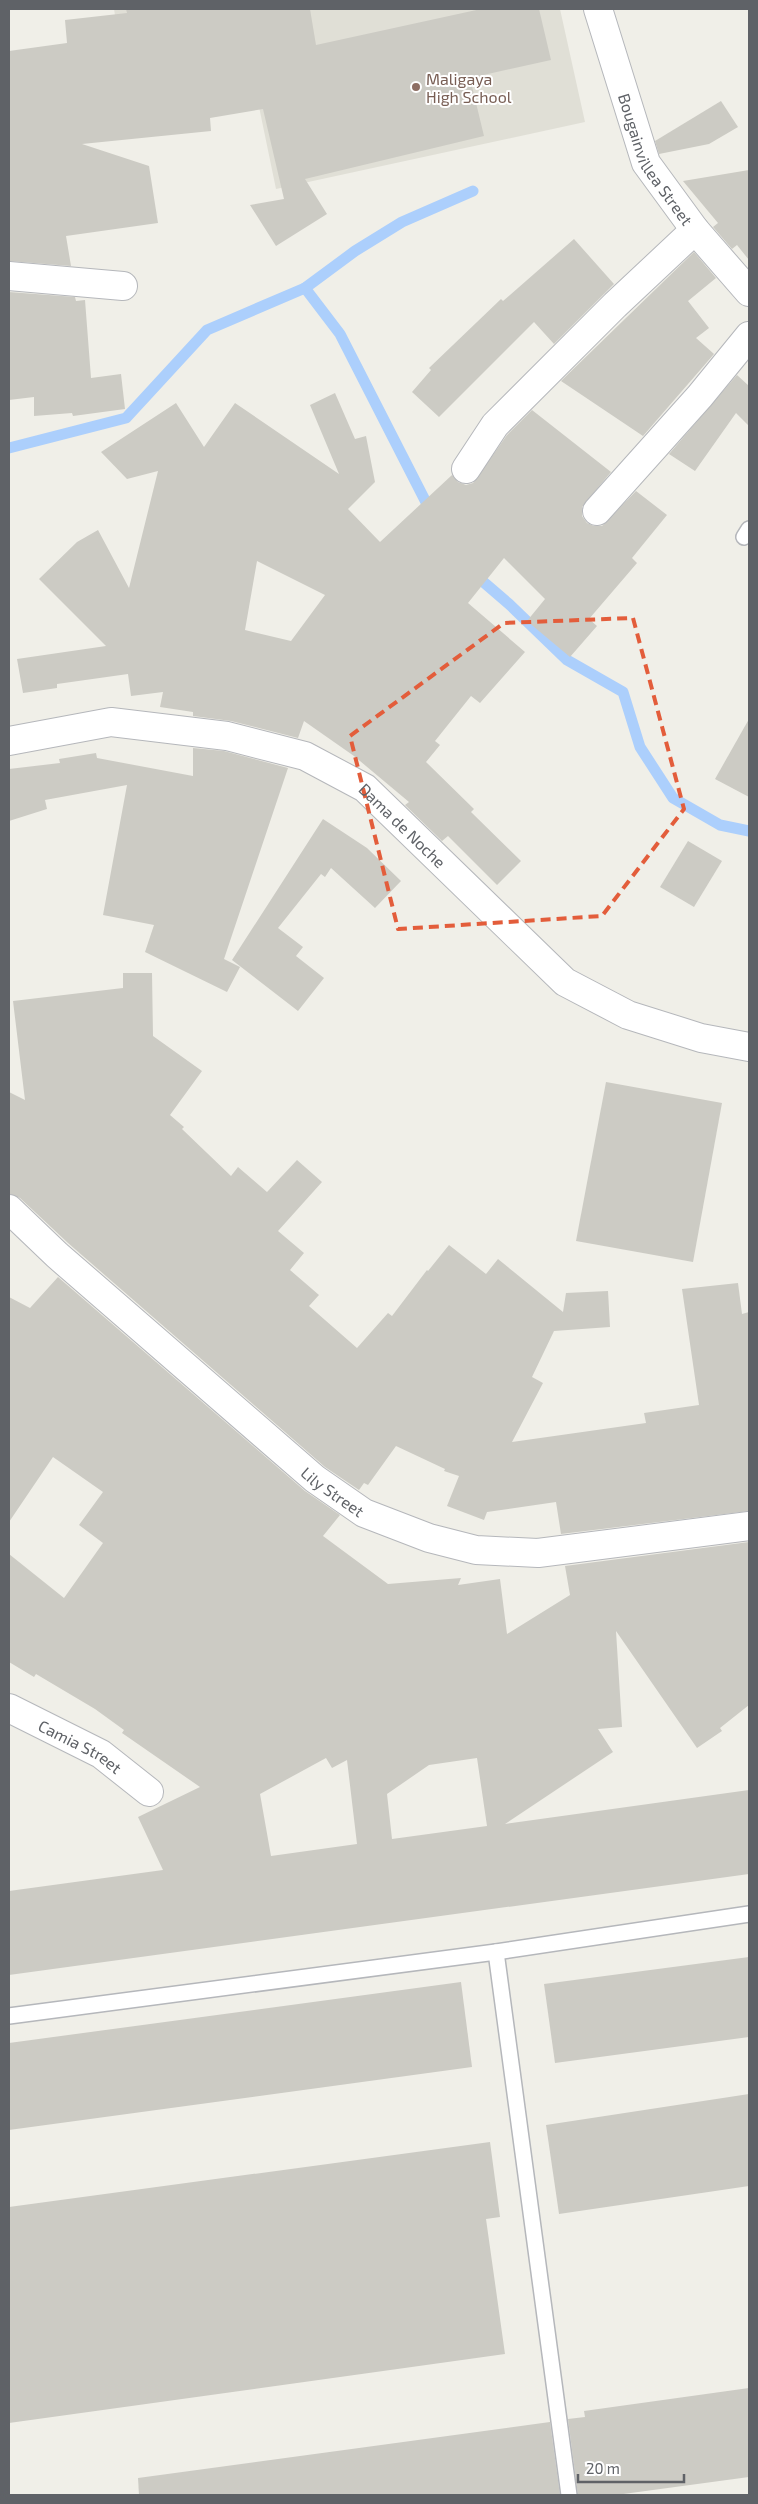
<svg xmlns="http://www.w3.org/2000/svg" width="758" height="2504" viewBox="0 0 758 2504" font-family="'Exo 2',sans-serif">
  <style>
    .education { fill: #e0dfd6 }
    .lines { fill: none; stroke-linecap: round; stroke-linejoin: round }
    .stream { stroke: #accffc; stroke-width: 11 }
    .building { fill: #cccbc4; fill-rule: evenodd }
    .lane-casing { stroke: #b5b7bb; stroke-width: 18 }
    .street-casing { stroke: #b5b7bb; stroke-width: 30 }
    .lane { stroke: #fff; stroke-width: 15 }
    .street { stroke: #fff; stroke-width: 28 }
    .marked { fill: none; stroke: #e35d3b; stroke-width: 4; stroke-dasharray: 10 6; stroke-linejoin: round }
    .education-dot { fill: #8d6e63; stroke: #fff; stroke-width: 2 }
    .labels { text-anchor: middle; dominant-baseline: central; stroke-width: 4; stroke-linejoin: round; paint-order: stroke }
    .education-label { font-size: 16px; fill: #785e54; stroke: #fff; text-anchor: start }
    .street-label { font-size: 16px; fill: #5f6267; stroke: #fff }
  </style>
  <rect width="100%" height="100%" fill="#f0efe8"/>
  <path class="education" d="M114 9H560L585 122 276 189 244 34 121 53Z"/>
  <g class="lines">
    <g class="stream">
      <path d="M305 288 340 334 431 512"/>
      <path d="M9 448 126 418 207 330 305 288 355 251 402 222 473 191"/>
      <path d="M473 573 509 604 567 660 623 692 640 747 673 798 720 825 749 831"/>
    </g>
  </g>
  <g class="building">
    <path d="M126 9H310L316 45 481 9H539L551 60 470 78 484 136 305 179 327 214 276 246 250 205 284 199 263 109 210 118 211 131 82 144 149 166 158 223 66 236 71 266 9 261V51L67 43 65 20 127 13Z"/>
    <path d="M721 101 738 127 709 144 659 154 655 141Z"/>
    <path d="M749 170V260L737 245 732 249 713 227 718 223 683 181Z"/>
    <path d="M574 239 614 284 554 344 534 322 439 417 412 392 431 370 429 368 501 299 503 301Z"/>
    <path d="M694 252 716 278 688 301 709 328 696 338 714 354 643 436 561 381Z"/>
    <path d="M9 292 75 297 76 301 85 300 91 378 121 374 125 409 73 416 72 413 34 416V397L9 400Z"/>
    <path d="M737 375 749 386V426L736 413 695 471 669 454Z"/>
    <path d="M335 393 355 439 366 436 375 482 348 509 380 542 452 475 458 482 466 485 473 483 507 435 532 410 611 472 582 507V516L587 523 594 526H602L636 491 667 515 632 558 637 563 589 619 597 626 570 657 527 621 545 599 504 558 468 603 525 652 480 703 471 696 435 741 440 745 426 762 474 809 471 812 521 861 497 885 448 836 442 841 405 805 409 802 354 756 304 721 298 738 231 721 193 716V712L160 707 163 692 131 696 128 674 57 684V688L23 693 17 659 106 646 39 579 77 542 98 530 129 588 158 471 127 479 101 452 176 403 204 447 235 403 339 474 310 405ZM257 561 325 595 291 641 245 630Z"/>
    <path d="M749 719V797L715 779Z"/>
    <path d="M193 748 224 751 288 768 224 959 240 967 227 992 145 952 154 925 103 915 127 785 45 800 47 809 9 821V769L60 763 59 759 96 753 97 758 193 776Z"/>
    <path d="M323 819 367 848 401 881 375 908 331 868 325 877 321 874 278 928 303 947 296 956 324 978 298 1011 232 960Z"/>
    <path d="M688 841 722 861 694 907 660 887Z"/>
    <path d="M123 973H152L153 1036 202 1071 170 1115 184 1127 182 1129 231 1176 238 1167 267 1192 297 1160 322 1182 278 1231 304 1253 290 1270 319 1295 309 1306 357 1348 388 1313 392 1316 427 1270 428 1271 449 1245 486 1274 498 1259 563 1312 566 1293 608 1291 610 1327 554 1331 532 1377 543 1383 512 1442 646 1423 644 1413 699 1405 682 1289 738 1283 742 1314 749 1312V1511L561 1534 556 1502 487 1512 484 1520 447 1506 459 1476 444 1471 445 1469 396 1446 368 1485 364 1483 359 1490 325 1467 68 1243 20 1198 9 1194V1092L25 1100 13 1001 123 988Z"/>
    <path d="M606 1082 722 1103 693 1262 576 1241Z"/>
    <path d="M58 1277 305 1491 340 1515 323 1536 388 1584 461 1578 458 1585 500 1579 507 1634 570 1595 565 1566 749 1542V1705L720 1728 722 1731 697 1748 616 1631 622 1727 598 1729 613 1752 505 1824 749 1790V1874L9 1975V1891L163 1870 138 1817 200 1787 122 1733 124 1730 95 1709 36 1674 34 1677 9 1662V1554L64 1598 103 1543 79 1525 103 1492 53 1457 9 1522V1297L30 1308ZM326 1758 332 1768 347 1760 357 1844 271 1856 260 1794ZM477 1758 487 1826 392 1839 387 1794 429 1765Z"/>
    <path d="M749 1957V2037L555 2063 544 1984Z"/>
    <path d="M461 1982 472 2067 9 2130V2043Z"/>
    <path d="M749 2094V2186L559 2214 546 2125Z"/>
    <path d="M490 2142 500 2217 486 2219 505 2354 9 2423V2207Z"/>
    <path d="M749 2388V2477L616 2495H578L568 2419 585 2417 584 2411Z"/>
    <path d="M550 2422 560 2495H139L138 2478Z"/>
  </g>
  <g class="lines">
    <defs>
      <g id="lane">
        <path d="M744 537 749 529"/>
        <path d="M496 1952 569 2495"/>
        <path d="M9 2016 496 1952 749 1914"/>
      </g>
      <g id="street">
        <path id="s1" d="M598 9 646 163 695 230 749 292"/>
        <path d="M9 276 123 286"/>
        <path d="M466 469 495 425 615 305 695 230"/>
        <path d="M597 511 700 396 749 336"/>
        <path id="s2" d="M9 741 111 722 227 736 305 756 365 788 565 982 628 1015 701 1038 749 1047"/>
        <path id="s3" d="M9 1209 57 1255 315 1479 364 1513 429 1538 476 1550 538 1553 749 1526"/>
        <path id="s4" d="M9 1708 101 1754 149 1792"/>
      </g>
    </defs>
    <use href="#lane" class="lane-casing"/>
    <use href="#street" class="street-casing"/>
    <use href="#lane" class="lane"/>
    <use href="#street" class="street"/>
  </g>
  <path class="marked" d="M633 618 684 809 602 916 398 929 350 736 504 623Z"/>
  <circle class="education-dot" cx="416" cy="87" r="5"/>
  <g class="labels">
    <g class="education-label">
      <text x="426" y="78">Maligaya<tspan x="426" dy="18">High School</tspan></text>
    </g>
    <g class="street-label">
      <text stroke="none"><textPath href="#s1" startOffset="162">Bougainvillea Street</textPath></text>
      <text stroke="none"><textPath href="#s2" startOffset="422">Dama de Noche</textPath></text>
      <text stroke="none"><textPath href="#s3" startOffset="430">Lily Street</textPath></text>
      <text stroke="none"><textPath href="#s4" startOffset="81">Camia Street</textPath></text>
    </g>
  </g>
  <rect width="758" height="2504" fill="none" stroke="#5f6267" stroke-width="20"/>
  <path d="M578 2474v8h106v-8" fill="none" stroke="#5f6267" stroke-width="2.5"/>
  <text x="586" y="2474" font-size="15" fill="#5f6267" stroke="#ffffff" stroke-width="4" paint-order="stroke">20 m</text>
</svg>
